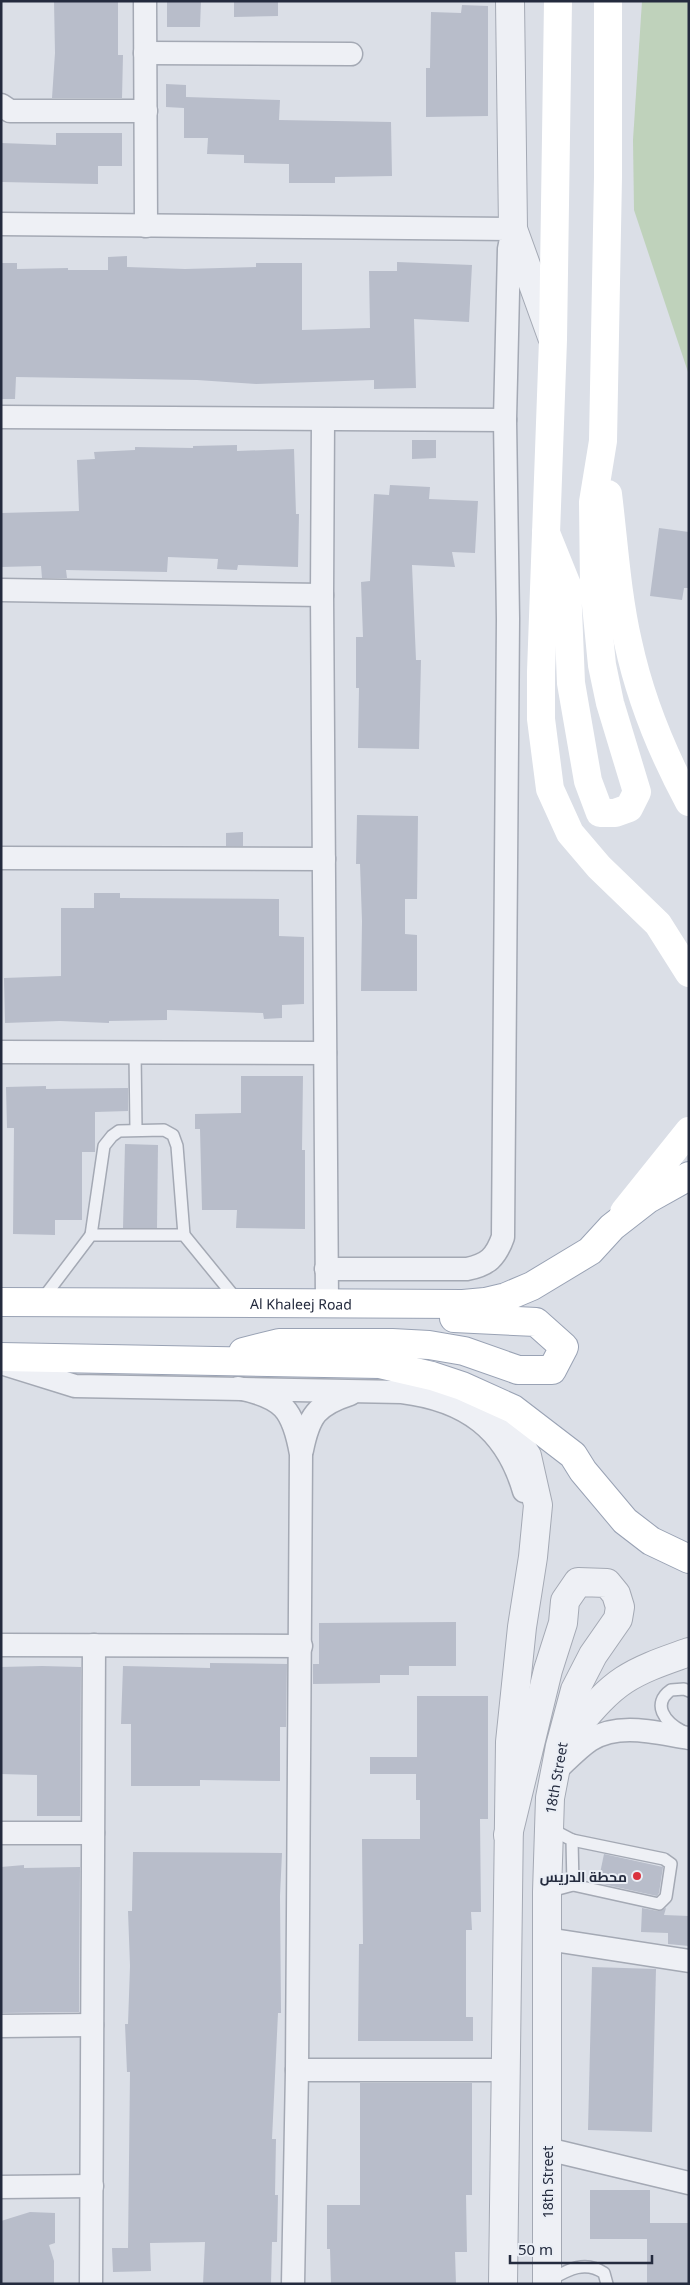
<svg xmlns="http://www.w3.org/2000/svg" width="690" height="2285" viewBox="0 0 690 2285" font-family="'Noto Sans',Cairo,sans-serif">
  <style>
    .green { fill: #bfd2bb }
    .building { fill: #b8bdca }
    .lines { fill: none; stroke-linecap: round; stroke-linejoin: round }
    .service-casing { stroke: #a4a9b4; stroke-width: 14 }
    .minor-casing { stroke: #a4a9b4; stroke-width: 25 }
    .tertiary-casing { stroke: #a4a9b4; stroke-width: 30 }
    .primary-casing { stroke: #99a2b4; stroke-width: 30 }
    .service { stroke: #eef0f5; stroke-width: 11 }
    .minor { stroke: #eef0f5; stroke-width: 22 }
    .tertiary { stroke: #eef0f5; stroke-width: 28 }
    .secondary { stroke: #fff; stroke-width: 28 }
    .primary { stroke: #fff; stroke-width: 28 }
    .poi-dot { fill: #da323e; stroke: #eaeef5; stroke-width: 2 }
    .labels { text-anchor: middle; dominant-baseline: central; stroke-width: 4; stroke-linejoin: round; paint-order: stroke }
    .street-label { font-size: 14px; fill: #242b3e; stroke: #eaeef5 }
    .poi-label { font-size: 14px; font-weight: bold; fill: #242b3e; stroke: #eaeef5; text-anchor: end }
  </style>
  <rect width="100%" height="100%" fill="#dbdfe7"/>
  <path class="green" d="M642 1H689V375L634 210 633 140Z"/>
  <g class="building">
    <path d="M54 1H118V55H123L122 98H52L55 53Z"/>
    <path d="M167 1H201L200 27H167Z"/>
    <path d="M234 1H278V16L234 17Z"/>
    <path d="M462 5 488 6V116L426 117V68H430L431 12 461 13Z"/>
    <path d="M166 84 186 85V97L280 100 279 120 391 122 392 176 335 177V183H289V164L244 163V155L207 154 208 138H184V108L166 107Z"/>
    <path d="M56 133H122V166H98V184L1 182V143L56 145Z"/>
    <path d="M127 256V267L185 269 256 267V263H302V330L370 328 369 271H397V262L472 265 469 322 414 319 416 388 374 389V380L256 384 197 380 16 377 15 399H1V263H17V269L68 268V270H108V257Z"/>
    <path d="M412 440H436V458L412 459Z"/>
    <path d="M237 445V451L294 449 296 514H299L298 567 238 565 237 570 217 569 218 559 168 557 167 572 66 570 67 578H42L41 566 1 567V513L79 511 77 460 95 459 94 452 135 450V447L193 448V446Z"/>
    <path d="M390 485 430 487 429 499 478 501 475 553 452 552 455 567 412 565 416 660H421L419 749 358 748 359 688H356V637H363L361 582 370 581 374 494 389 495Z"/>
    <path d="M659 528 689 532V588H684L682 600 650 596Z"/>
    <path d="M357 815 418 816 417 899H405V934L417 935V991H361L362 921 360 864H356Z"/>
    <path d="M243 832V846H226V833Z"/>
    <path d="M94 893H120V898L279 899V936L304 937V1004L282 1005V1018L264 1019 263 1013 167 1010V1020L109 1021V1023L60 1021 5 1023 4 978 61 976V908H94Z"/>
    <path d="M241 1076H303L302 1150H305V1229L236 1228 237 1210H202L200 1129H195V1114L241 1113Z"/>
    <path d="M46 1086V1089L128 1088V1111L95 1112V1152H82V1220H55V1235L13 1234 14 1128H7L6 1087Z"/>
    <path d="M125 1144 158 1145 157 1228H123Z"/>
    <path d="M456 1622V1666H409V1675H380V1683L313 1684V1664H319V1623Z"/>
    <path d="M210 1663 287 1664 286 1727H280V1781L200 1780V1786H131V1724H121L123 1666 210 1668Z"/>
    <path d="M42 1666 81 1667 80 1816H37V1775L1 1774V1667Z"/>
    <path d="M417 1696H488V1819H480L481 1912H471L472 1930H466V2017H473V2041H358L359 1944H363L362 1839H420V1800H416V1774H370V1757H417Z"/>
    <path d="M133 1852 282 1853 280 1896 281 2013H278L272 2139H276L275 2195H278L277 2242H272L271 2284H203L205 2242 150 2243 151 2271 113 2272 112 2248H128L130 2072H127L125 2024H128L130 1966 128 1911H132Z"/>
    <path d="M604 1854 663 1867 659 1893 657 1896 598 1883Z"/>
    <path d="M24 1865V1868L80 1867 79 2012 1 2013V1867Z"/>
    <path d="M642 1908 658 1911 666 1908 664 1915 689 1916V1946L668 1944V1933L641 1932Z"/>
    <path d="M592 1967 656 1969 652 2132 588 2130Z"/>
    <path d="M360 2083H472V2195H466L467 2252H455L456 2284H331L330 2249H327V2205H360Z"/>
    <path d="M590 2190H650V2223H689V2284H647V2239H590Z"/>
    <path d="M30 2212 55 2213V2243L49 2245 54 2261V2284H1V2221Z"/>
  </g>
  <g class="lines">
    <defs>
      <g id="service">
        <path d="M135 1052 136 1130"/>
        <path d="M91 1235 104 1146 112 1136 119 1131 164 1130 173 1135 177 1146 184 1235"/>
        <path d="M41 1301 91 1235H184L237 1300"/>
        <path d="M682 1731C665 1722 651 1704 671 1690L684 1689 689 1691"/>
        <path d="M572 1840 664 1859 671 1864 666 1897 659 1904 573 1885"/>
        <path d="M547 1892 573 1885 572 1840 549 1828"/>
        <path d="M548 2281C566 2271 584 2259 604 2273L607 2284"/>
      </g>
      <g id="minor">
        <path d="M145 1 146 226"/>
        <path d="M145 53 351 54"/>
        <path d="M1 105 10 111H146"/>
        <path d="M1 224 513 229 509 249 505 420 508 619 503 1237C496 1257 488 1265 467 1269H326"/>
        <path d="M1 417 505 420"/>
        <path d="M323 420 322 595 327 1303"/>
        <path d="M1 590 322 595"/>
        <path d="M1 858 324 859"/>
        <path d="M1 1052 325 1053"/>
        <path d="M1 1363 75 1386 402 1392C466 1400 506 1429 524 1491"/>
        <path d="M238 1388C283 1397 293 1409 301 1454L297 2070 293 2284"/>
        <path d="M302 1450C309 1416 316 1405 350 1394"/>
        <path d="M1 1645 301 1646"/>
        <path d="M555 1771C566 1761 578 1748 590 1740 620 1722 656 1733 689 1738"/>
        <path d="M1 1833H93"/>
        <path d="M547 1939 689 1961"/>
        <path d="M1 2026 92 2025"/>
        <path d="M297 2070H507"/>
        <path d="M547 2149 689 2183"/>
        <path d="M1 2187 92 2186"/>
        <path d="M91 2284 94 1645"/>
      </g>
      <g id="tertiary">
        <path d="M510 1 513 229 552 337"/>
        <path d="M457 1391 509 1429 527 1456 538 1505 533 1557 522 1627 510 1742 503 2284"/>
        <path d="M564 1741C583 1720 601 1695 624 1680 644 1667 667 1660 689 1652"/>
        <path d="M508 1835 548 1670 563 1623 565 1601 578 1582 607 1583 616 1594 620 1607 618 1619 593 1655 575 1690 560 1746 550 1798 547 1892V2284"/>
      </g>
      <g id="primary">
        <path id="s1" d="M1 1302 463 1304 485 1302 506 1297 532 1286 590 1251 612 1227 648 1199 689 1176"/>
        <path d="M243 1352 279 1343H392L429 1345 464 1351 518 1370H552L564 1347 536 1322 454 1318"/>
        <path d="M1 1357 380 1364 432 1376 462 1386 513 1409 573 1455 583 1471 625 1521 651 1541 689 1559"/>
      </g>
    </defs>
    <use href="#service" class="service-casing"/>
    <use href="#minor" class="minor-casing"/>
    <use href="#tertiary" class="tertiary-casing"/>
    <use href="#primary" class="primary-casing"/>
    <use href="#service" class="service"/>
    <use href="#minor" class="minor"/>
    <use href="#tertiary" class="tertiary"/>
    <g class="secondary">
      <path d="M558 1 553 340 541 672V719L550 789 570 833 599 867 658 924 689 973"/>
      <path d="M608 494C614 543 617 594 628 642 640 698 662 752 689 802"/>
      <path d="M546 533 567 585 571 683 588 781 600 813H615L629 808 637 792 610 703 602 665 594 585 593 502 603 441 608 177V1"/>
      <path d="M624 1212 689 1131"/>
    </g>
    <use href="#primary" class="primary"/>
  </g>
  <circle class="poi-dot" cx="637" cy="1876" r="5"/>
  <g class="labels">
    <g class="street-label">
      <text stroke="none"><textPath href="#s1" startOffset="300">Al Khaleej Road</textPath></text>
      <text transform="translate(556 1778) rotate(-80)">18th Street</text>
      <text transform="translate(547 2182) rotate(-90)">18th Street</text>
    </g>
    <g class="poi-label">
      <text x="627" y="1876">محطة الدريس</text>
    </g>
  </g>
  <rect width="690" height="2285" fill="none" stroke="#242b3e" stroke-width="5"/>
  <path d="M510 2255v8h142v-8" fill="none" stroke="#242b3e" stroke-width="2.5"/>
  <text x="518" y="2255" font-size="15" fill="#242b3e" stroke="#eaeef5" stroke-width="4" paint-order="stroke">50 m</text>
</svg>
